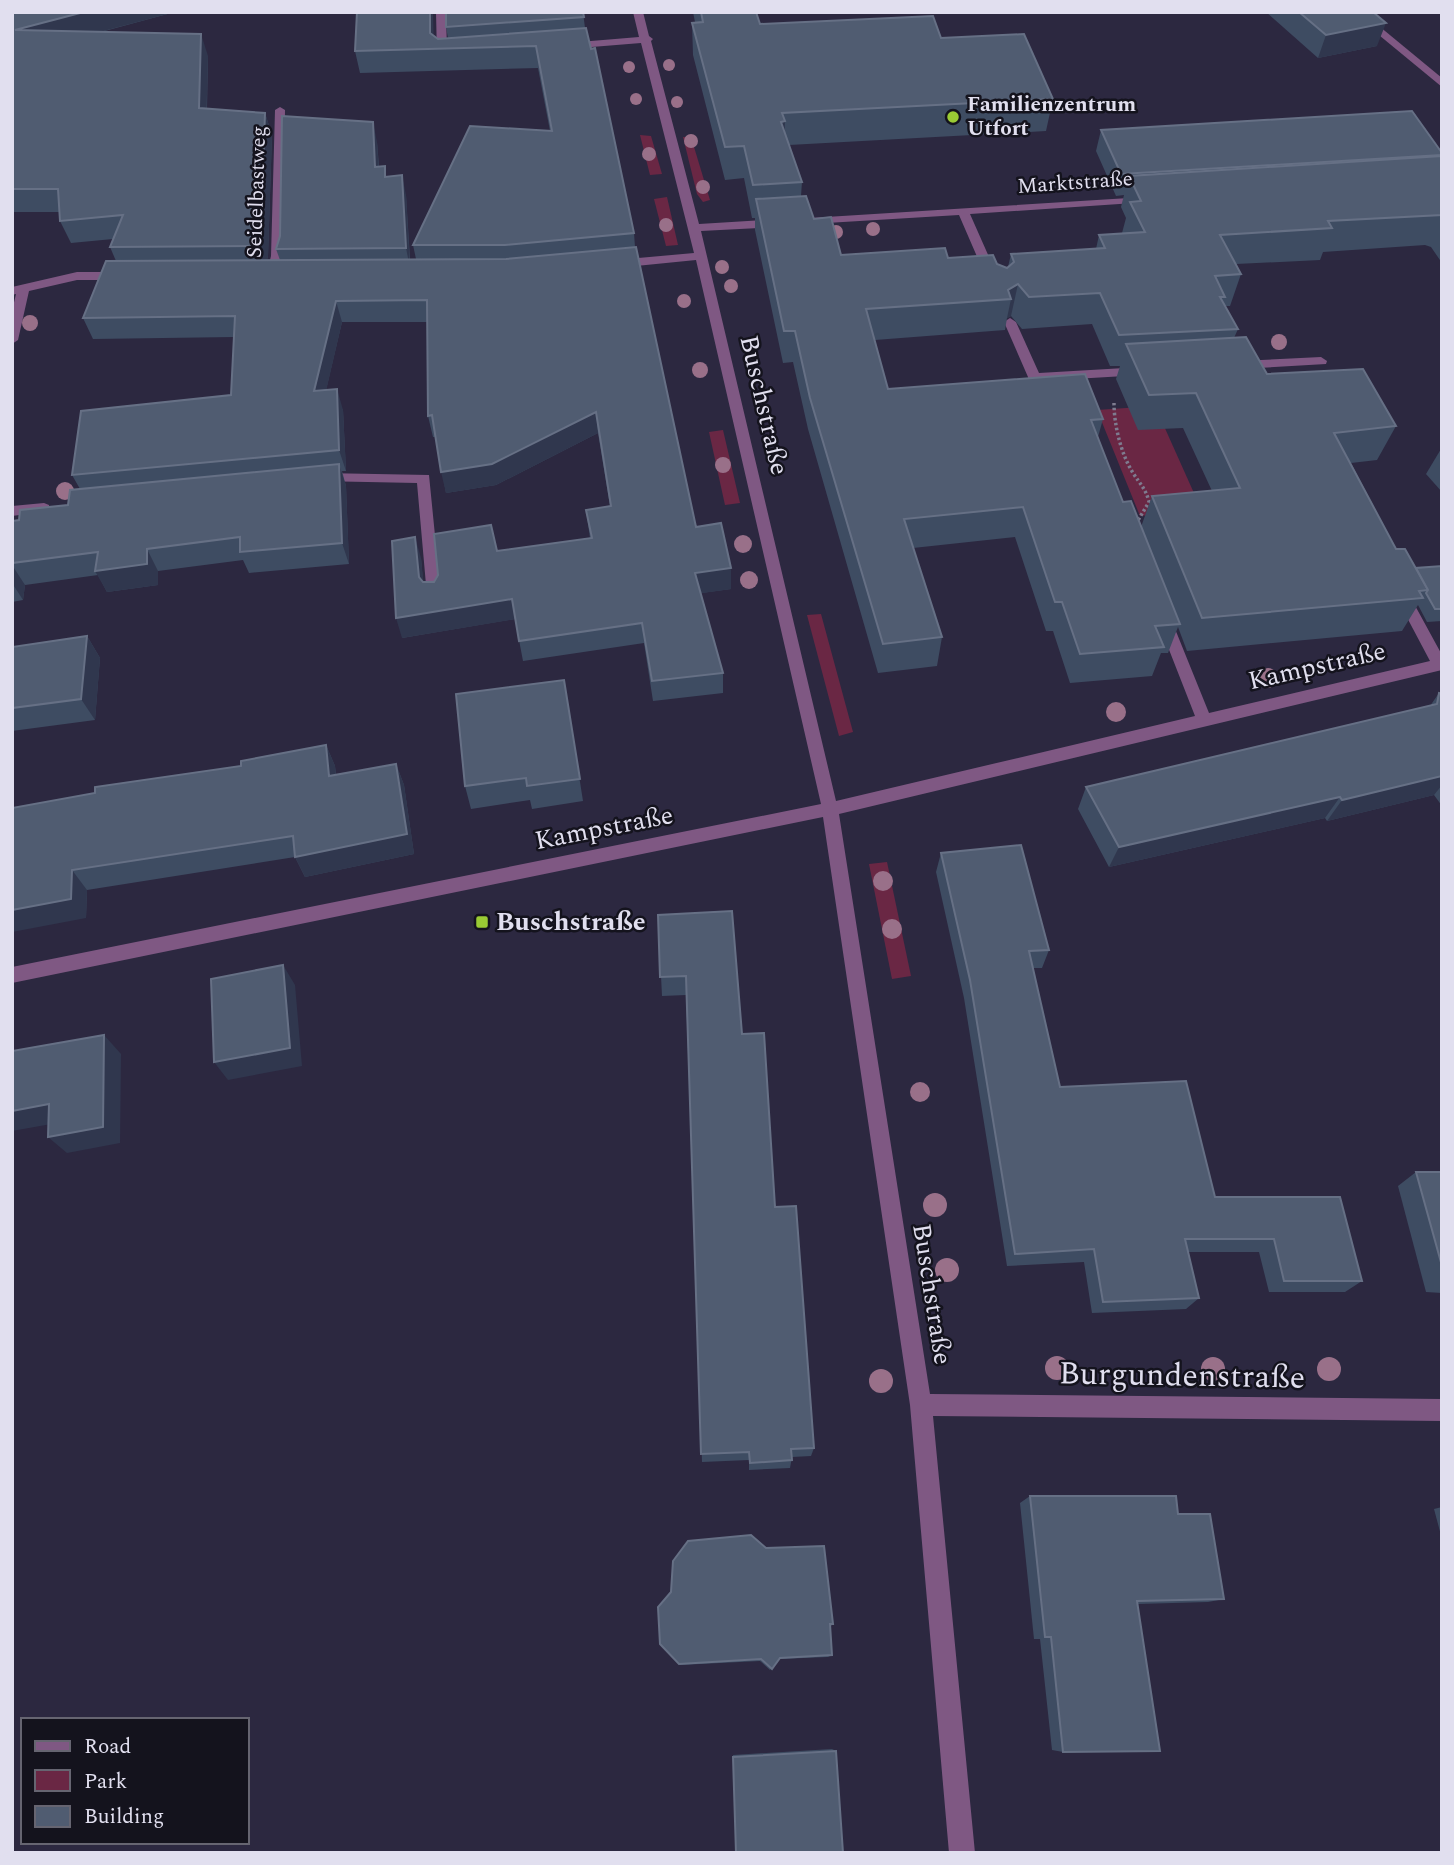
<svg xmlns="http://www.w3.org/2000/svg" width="1454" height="1865" viewBox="0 0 1454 1865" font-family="Spectral,serif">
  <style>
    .green { fill: #6a2744 }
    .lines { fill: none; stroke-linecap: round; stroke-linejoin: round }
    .path { stroke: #7e7b8f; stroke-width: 3.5; stroke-dasharray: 2.5 2.5; stroke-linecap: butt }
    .minor { fill: #7f5883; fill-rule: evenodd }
    .tree { fill: #997089 }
    .wall { fill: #3e4c62; fill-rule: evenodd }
    .shaded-wall { fill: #30374e }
    .building { fill: #505c71; stroke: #667085; stroke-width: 2 }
    .poi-dot { fill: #9acb34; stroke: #14131d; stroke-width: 2.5 }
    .labels { text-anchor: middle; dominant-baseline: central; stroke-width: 5; stroke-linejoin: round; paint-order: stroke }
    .far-poi-label { font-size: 21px; font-weight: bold; fill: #e1dfef; stroke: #14131d; text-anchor: start }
    .far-street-label { font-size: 21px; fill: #e1dfef; stroke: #14131d }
    .street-label { font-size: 26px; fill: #e1dfef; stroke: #14131d }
    .poi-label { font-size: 26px; font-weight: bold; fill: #e1dfef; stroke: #14131d; text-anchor: start }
    .near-street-label { font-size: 32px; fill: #e1dfef; stroke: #14131d }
  </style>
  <rect width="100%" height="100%" fill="#2c2840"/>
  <g class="green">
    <path d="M640 135 651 136 662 174 650 175Z"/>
    <path d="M683 137H691L710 200 703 202 697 194Z"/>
    <path d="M667 197 678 245 666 246 654 199Z"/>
    <path d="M1155 406 1202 511 1140 516 1097 410Z"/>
    <path d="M723 430 740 503 725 505 709 432Z"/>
    <path d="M821 614 853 732 839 736 807 615Z"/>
    <path d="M887 862 911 976 892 979 869 864Z"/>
  </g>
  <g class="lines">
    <path class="path" d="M1114 403C1114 425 1121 454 1133 473 1140 484 1146 489 1149 502L1137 522"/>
    <g class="minor">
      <path d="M436 12H446L447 52 453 53V57L442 58 437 55Z"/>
      <path d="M633 12H643L649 36 653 39 651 41 699 224 778 219 784 223 778 227 701 231 836 801 1195 716 1157 619 1164 614 1171 619 1209 713 1430 661 1394 593 1401 588 1406 589 1442 655V670L839 814 930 1394 1442 1399V1421L933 1416 975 1853H949L910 1405 823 817 12 983V967L821 804 696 260 616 268 610 264 616 260 694 253 641 43 567 49 562 46 567 43 639 37Z"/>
      <path d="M1351 12H1362L1442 78V87Z"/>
      <path d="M280 107 285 110 283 256 278 276 272 280 266 276 271 256 275 110Z"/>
      <path d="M1145 197 1149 198V202L970 214 997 275 991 279 985 275 959 215 810 224 804 221 810 218Z"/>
      <path d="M77 272H123L129 276 123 280H77L29 291 18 340 12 344V311L16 294 12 295V287Z"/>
      <path d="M1010 318 1016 322 1039 373 1142 367 1148 371 1142 375 1040 381 1039 390H1029L1028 377 1004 322Z"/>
      <path d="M1321 357 1327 361 1326 364 1240 369 1234 365 1240 361Z"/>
      <path d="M322 473 429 475 441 596 439 600H429L427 596 417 483 317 481V475Z"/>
      <path d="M44 503 49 505V511L12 516V506Z"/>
    </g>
  </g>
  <g class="tree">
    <circle cx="669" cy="65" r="6"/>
    <circle cx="629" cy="67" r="6"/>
    <circle cx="636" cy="99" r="6"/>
    <circle cx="677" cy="102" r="6"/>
    <circle cx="691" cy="141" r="7"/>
    <circle cx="649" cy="154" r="7"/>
    <circle cx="703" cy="187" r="7"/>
    <circle cx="666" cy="225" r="7"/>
    <circle cx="873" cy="229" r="7"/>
    <circle cx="836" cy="232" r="7"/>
    <circle cx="722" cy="267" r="7"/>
    <circle cx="731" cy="286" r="7"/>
    <circle cx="684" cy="301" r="7"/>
    <circle cx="30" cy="323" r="8"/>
    <circle cx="1279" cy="342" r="8"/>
    <circle cx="700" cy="370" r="8"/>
    <circle cx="723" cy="465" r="8"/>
    <circle cx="65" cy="491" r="9"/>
    <circle cx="743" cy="544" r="9"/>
    <circle cx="749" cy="580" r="9"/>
    <circle cx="1268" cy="678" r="10"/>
    <circle cx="1116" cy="712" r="10"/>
    <circle cx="883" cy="881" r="10"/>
    <circle cx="892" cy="929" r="10"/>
    <circle cx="920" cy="1092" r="10"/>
    <circle cx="935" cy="1205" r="12"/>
    <circle cx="947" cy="1270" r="12"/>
    <circle cx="1057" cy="1368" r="12"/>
    <circle cx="1213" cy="1369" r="12"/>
    <circle cx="1329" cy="1369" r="12"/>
    <circle cx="881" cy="1381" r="12"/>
  </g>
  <g class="wall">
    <path d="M12 12H175L101 32 208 56 207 109 265 113 272 135 268 256 267 260H280L276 249 377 142 379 166 387 177 406 195 410 259H416L413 245 550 131 538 68 360 73 355 51 434 36 438 39 448 38 446 27 583 12 585 28 634 233 635 247 696 527 731 568V589L701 593 723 673V693L653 701 644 643 523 661 515 619 402 638 421 558 423 582H434L497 551 590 538 586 510 610 506 598 433 496 485 446 493 436 437H433L428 416 427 322H342L326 390 343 410 346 471H342L346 486 349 564 249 573 243 560 158 571V585L107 592 98 575 25 585 23 600 12 602V521L19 520 68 505 80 489 72 475 231 395 234 337 93 339 83 318 116 261 110 247 113 239 71 243 60 221V212H12Z"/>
    <path d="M693 12H756L760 24 941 38 1053 99 1046 131 789 145 802 182 801 196 814 219 841 255 948 258 997 264 1007 268 1008 267 1011 254 1096 249 1099 235 1122 233 1126 218 1121 207 1124 195 1116 196 1096 151 1101 130 1442 153V263L1431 247 1425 245 1323 252 1320 260 1236 264 1241 274 1230 306H1225L1238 329 1234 338 1267 374 1396 426 1377 460 1351 463 1396 549 1416 568 1442 566V621L1427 622 1418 605 1402 631 1187 651 1178 627 1168 653H1161L1152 676 1070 683 1053 631H1046L1015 537 913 548 942 637 937 666 878 673 808 429 793 362 783 363 755 230V218H752L744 178 725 180 693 55 692 23 695 22ZM1011 316 1022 329 1092 324 1110 366H1120L1116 379 1138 430 1183 428 1212 491 1152 496 1141 527 1123 502 1098 437 1103 419 888 389 875 340 1005 330 1007 318Z"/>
    <path d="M1266 12H1373L1377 46 1318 58Z"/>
    <path d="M1441 449H1442V492L1426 474Z"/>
    <path d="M87 636 100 658 95 720 12 731V647Z"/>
    <path d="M564 680 583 801 532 809 530 800 471 809 465 786Z"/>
    <path d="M1439 693 1442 694V806L1434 795 1327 821 1325 818 1109 867 1078 809 1086 787 1430 706Z"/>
    <path d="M326 745 335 766 336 775 396 764 404 785 414 854 305 877 295 857 87 890 86 918 12 808 241 766Z"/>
    <path d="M941 853 1049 950 1042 968H1033L1060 1087 1215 1197 1362 1281 1345 1292H1269L1259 1252H1188L1199 1298 1186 1309 1092 1313 1084 1262 1007 1266 964 998 936 872Z"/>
    <path d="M658 915 742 1034 775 1207 814 1448 811 1456 792 1457 790 1468 749 1470V1460L702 1462 686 995 662 996Z"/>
    <path d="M1416 1172H1442V1293L1426 1292 1398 1186Z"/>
    <path d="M1030 1496 1178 1514 1224 1599 1208 1602 1138 1604 1063 1752 1052 1750 1040 1639H1034L1020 1503Z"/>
    <path d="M1442 1507V1539L1434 1509Z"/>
    <path d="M833 1624 830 1627 832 1655 828 1657 779 1659 770 1670 760 1661 680 1665 660 1644Z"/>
    <path d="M832 1749 836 1751 736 1853 733 1755Z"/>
  </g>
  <g class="shaded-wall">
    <path d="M84 12H175L24 52 15 30Z"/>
    <path d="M430 12H433L434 49 430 33Z"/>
    <path d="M1386 23 1377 46 1318 58 1326 35Z"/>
    <path d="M201 34 208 56 206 130 199 108Z"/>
    <path d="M265 113 272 135 268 256 265 268 258 246Z"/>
    <path d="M785 121 784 154 781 122Z"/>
    <path d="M373 122 377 142 380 186 375 167Z"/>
    <path d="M402 175 406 195 410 268 406 248Z"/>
    <path d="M1018 284 1011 316 1007 318 1011 299 1008 290Z"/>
    <path d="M336 301 342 322 321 413 314 391Z"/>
    <path d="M337 389 343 410 346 471 339 450Z"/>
    <path d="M596 412 598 433 496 485 446 493 441 472Z"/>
    <path d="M339 464 346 486 349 564 342 543Z"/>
    <path d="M415 537 421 558 425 597 419 577Z"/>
    <path d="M147 549 158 571V585L107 592 95 571Z"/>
    <path d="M12 565 25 585 23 600 12 583Z"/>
    <path d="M731 568V589L696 594 695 573Z"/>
    <path d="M512 599 516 619 402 638 396 618Z"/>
    <path d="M87 636 100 658 95 720 81 699Z"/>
    <path d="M326 745 335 766 338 797 329 776Z"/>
    <path d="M396 764 404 785 414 854 305 877 295 857Z"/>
    <path d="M1442 776V785L1434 795 1327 821 1342 800Z"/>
    <path d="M1340 797 1325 818 1109 867 1119 847Z"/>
    <path d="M72 870 87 890 86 918 12 932V910Z"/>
    <path d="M283 965 295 985 302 1066 228 1080 214 1062Z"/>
    <path d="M104 1035 121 1054 120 1143 67 1153 48 1137Z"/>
    <path d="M49 1104 68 1121 12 1131V1111Z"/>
  </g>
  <g class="building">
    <path d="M12 12H84L15 30 201 34 199 108 265 113 261 233 258 246 110 247 123 215 60 221 58 189H12Z"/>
    <path d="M357 12H430V33L438 39 586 28 591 49 595 48 634 233 505 245H413L470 126 552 131 536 46 355 51Z"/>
    <path d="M446 12H583L584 17 446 27Z"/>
    <path d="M701 12H756L760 24 933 16 941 38 1024 34 1053 99 782 113 785 121 781 122 802 182 753 185 744 146 725 147 692 23 703 22Z"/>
    <path d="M1299 12H1373L1386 23 1326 35Z"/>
    <path d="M1412 111 1442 153V155L1121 174 1101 130Z"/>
    <path d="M282 116 373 122 375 167 385 166V177L402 175 406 248 276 249 280 236Z"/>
    <path d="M1442 156V215L1328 221 1332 228 1220 235 1241 274 1215 276 1225 297H1220L1238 329 1119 335 1100 293 1029 297 1018 284 1008 290 1011 299 866 309 888 389 1085 374 1103 419 1091 420 1123 502 1131 501 1180 624 1155 626 1164 647 1080 654 1062 602H1055L1023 507 904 519 942 637 883 644 810 398 795 331H784L756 199 806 196 814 219 831 217 841 255 945 248 948 258 993 255 997 264 1007 268 1014 262 1011 254 1105 248 1099 235 1145 232 1130 202 1141 201 1129 176Z"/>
    <path d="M636 247 696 527 721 523 731 568 695 573 723 673 652 681 642 623 519 641 512 599 396 618 392 541 415 537 419 577 423 582H434L438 575 434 534 491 525 497 551 592 538 586 510 611 506 596 412 492 464 441 472 432 415 428 416 427 300 336 301 314 391 337 389 339 450 72 475 81 411 231 395 235 316 83 318 106 261 506 259Z"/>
    <path d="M1246 337 1267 374 1363 369 1396 426 1334 433 1396 549H1405L1428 590 1419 591 1423 598 1202 618 1152 496 1240 488 1196 393 1149 395 1126 344Z"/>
    <path d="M339 464 342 543 240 552V537L147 549V564L95 571 98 552 12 563V521L19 520 20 510 68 505 70 490Z"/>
    <path d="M1442 566V609H1435L1426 593 1428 590 1416 568Z"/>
    <path d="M87 636 81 699 12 708V647Z"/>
    <path d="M564 680 580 779 527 786 526 778 465 786 456 694Z"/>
    <path d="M1439 693 1442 694V776L1342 800 1340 797 1119 847 1086 787 1437 704Z"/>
    <path d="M326 745 329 776 396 764 407 834 295 857 293 836 72 870 71 899 12 910V808L95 793V787L241 766V761Z"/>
    <path d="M1021 845 1049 950 1029 951 1060 1087 1186 1081 1215 1197H1340L1362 1281H1284L1274 1239H1185L1199 1298 1103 1302 1094 1249 1015 1254 970 980 941 853Z"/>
    <path d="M732 911 742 1034 764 1033 775 1207 796 1206 814 1448 791 1449 792 1460 750 1463 749 1452 701 1454 686 976 660 977 658 915Z"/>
    <path d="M283 965 290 1048 214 1062 211 979Z"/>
    <path d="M104 1035 103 1127 48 1137 49 1104 12 1111V1051Z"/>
    <path d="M1416 1172H1442V1266Z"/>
    <path d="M1030 1496H1176L1178 1514H1210L1224 1599 1137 1601 1160 1751 1063 1752 1051 1637H1045Z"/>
    <path d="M751 1535 766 1548 824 1546 833 1624H830L832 1655 780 1658 772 1669 761 1659 679 1664 660 1644 658 1607 671 1592 673 1561 688 1541Z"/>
    <path d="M836 1751 843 1853H736L733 1757Z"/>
  </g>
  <g class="poi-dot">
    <circle cx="953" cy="117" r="7"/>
    <rect x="475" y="915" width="14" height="14" rx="3.5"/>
  </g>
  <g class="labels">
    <g class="far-poi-label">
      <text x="967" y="105">Familienzentrum<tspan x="967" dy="24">Utfort</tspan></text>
    </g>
    <g class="far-street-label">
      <text transform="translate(1075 183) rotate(-4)">Marktstraße</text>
      <text transform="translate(257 192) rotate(-88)">Seidelbastweg</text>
    </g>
    <g class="street-label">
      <text transform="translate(764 405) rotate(77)">Buschstraße</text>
      <text transform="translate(1317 666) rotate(-13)">Kampstraße</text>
      <text transform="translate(604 828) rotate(-11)">Kampstraße</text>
      <text transform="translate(932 1294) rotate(81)">Buschstraße</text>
    </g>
    <g class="poi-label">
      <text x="496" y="922">Buschstraße</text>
    </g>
    <g class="near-street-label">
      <text transform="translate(1182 1376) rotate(1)">Burgundenstraße</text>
    </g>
  </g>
  <rect width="1454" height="1865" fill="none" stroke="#e1dfef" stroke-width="28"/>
  <rect x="21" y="1718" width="228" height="126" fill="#14131d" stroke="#666571" stroke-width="2"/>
  <rect x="35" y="1741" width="35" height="10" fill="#7f5883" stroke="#666571" stroke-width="2"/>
  <text x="84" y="1753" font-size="21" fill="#e1dfef">Road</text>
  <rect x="35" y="1770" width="35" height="21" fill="#6a2744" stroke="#666571" stroke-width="2"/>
  <text x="84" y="1788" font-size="21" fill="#e1dfef">Park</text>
  <rect x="35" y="1806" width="35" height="21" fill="#505c71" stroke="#666571" stroke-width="2"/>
  <text x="84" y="1823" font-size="21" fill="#e1dfef">Building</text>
</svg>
